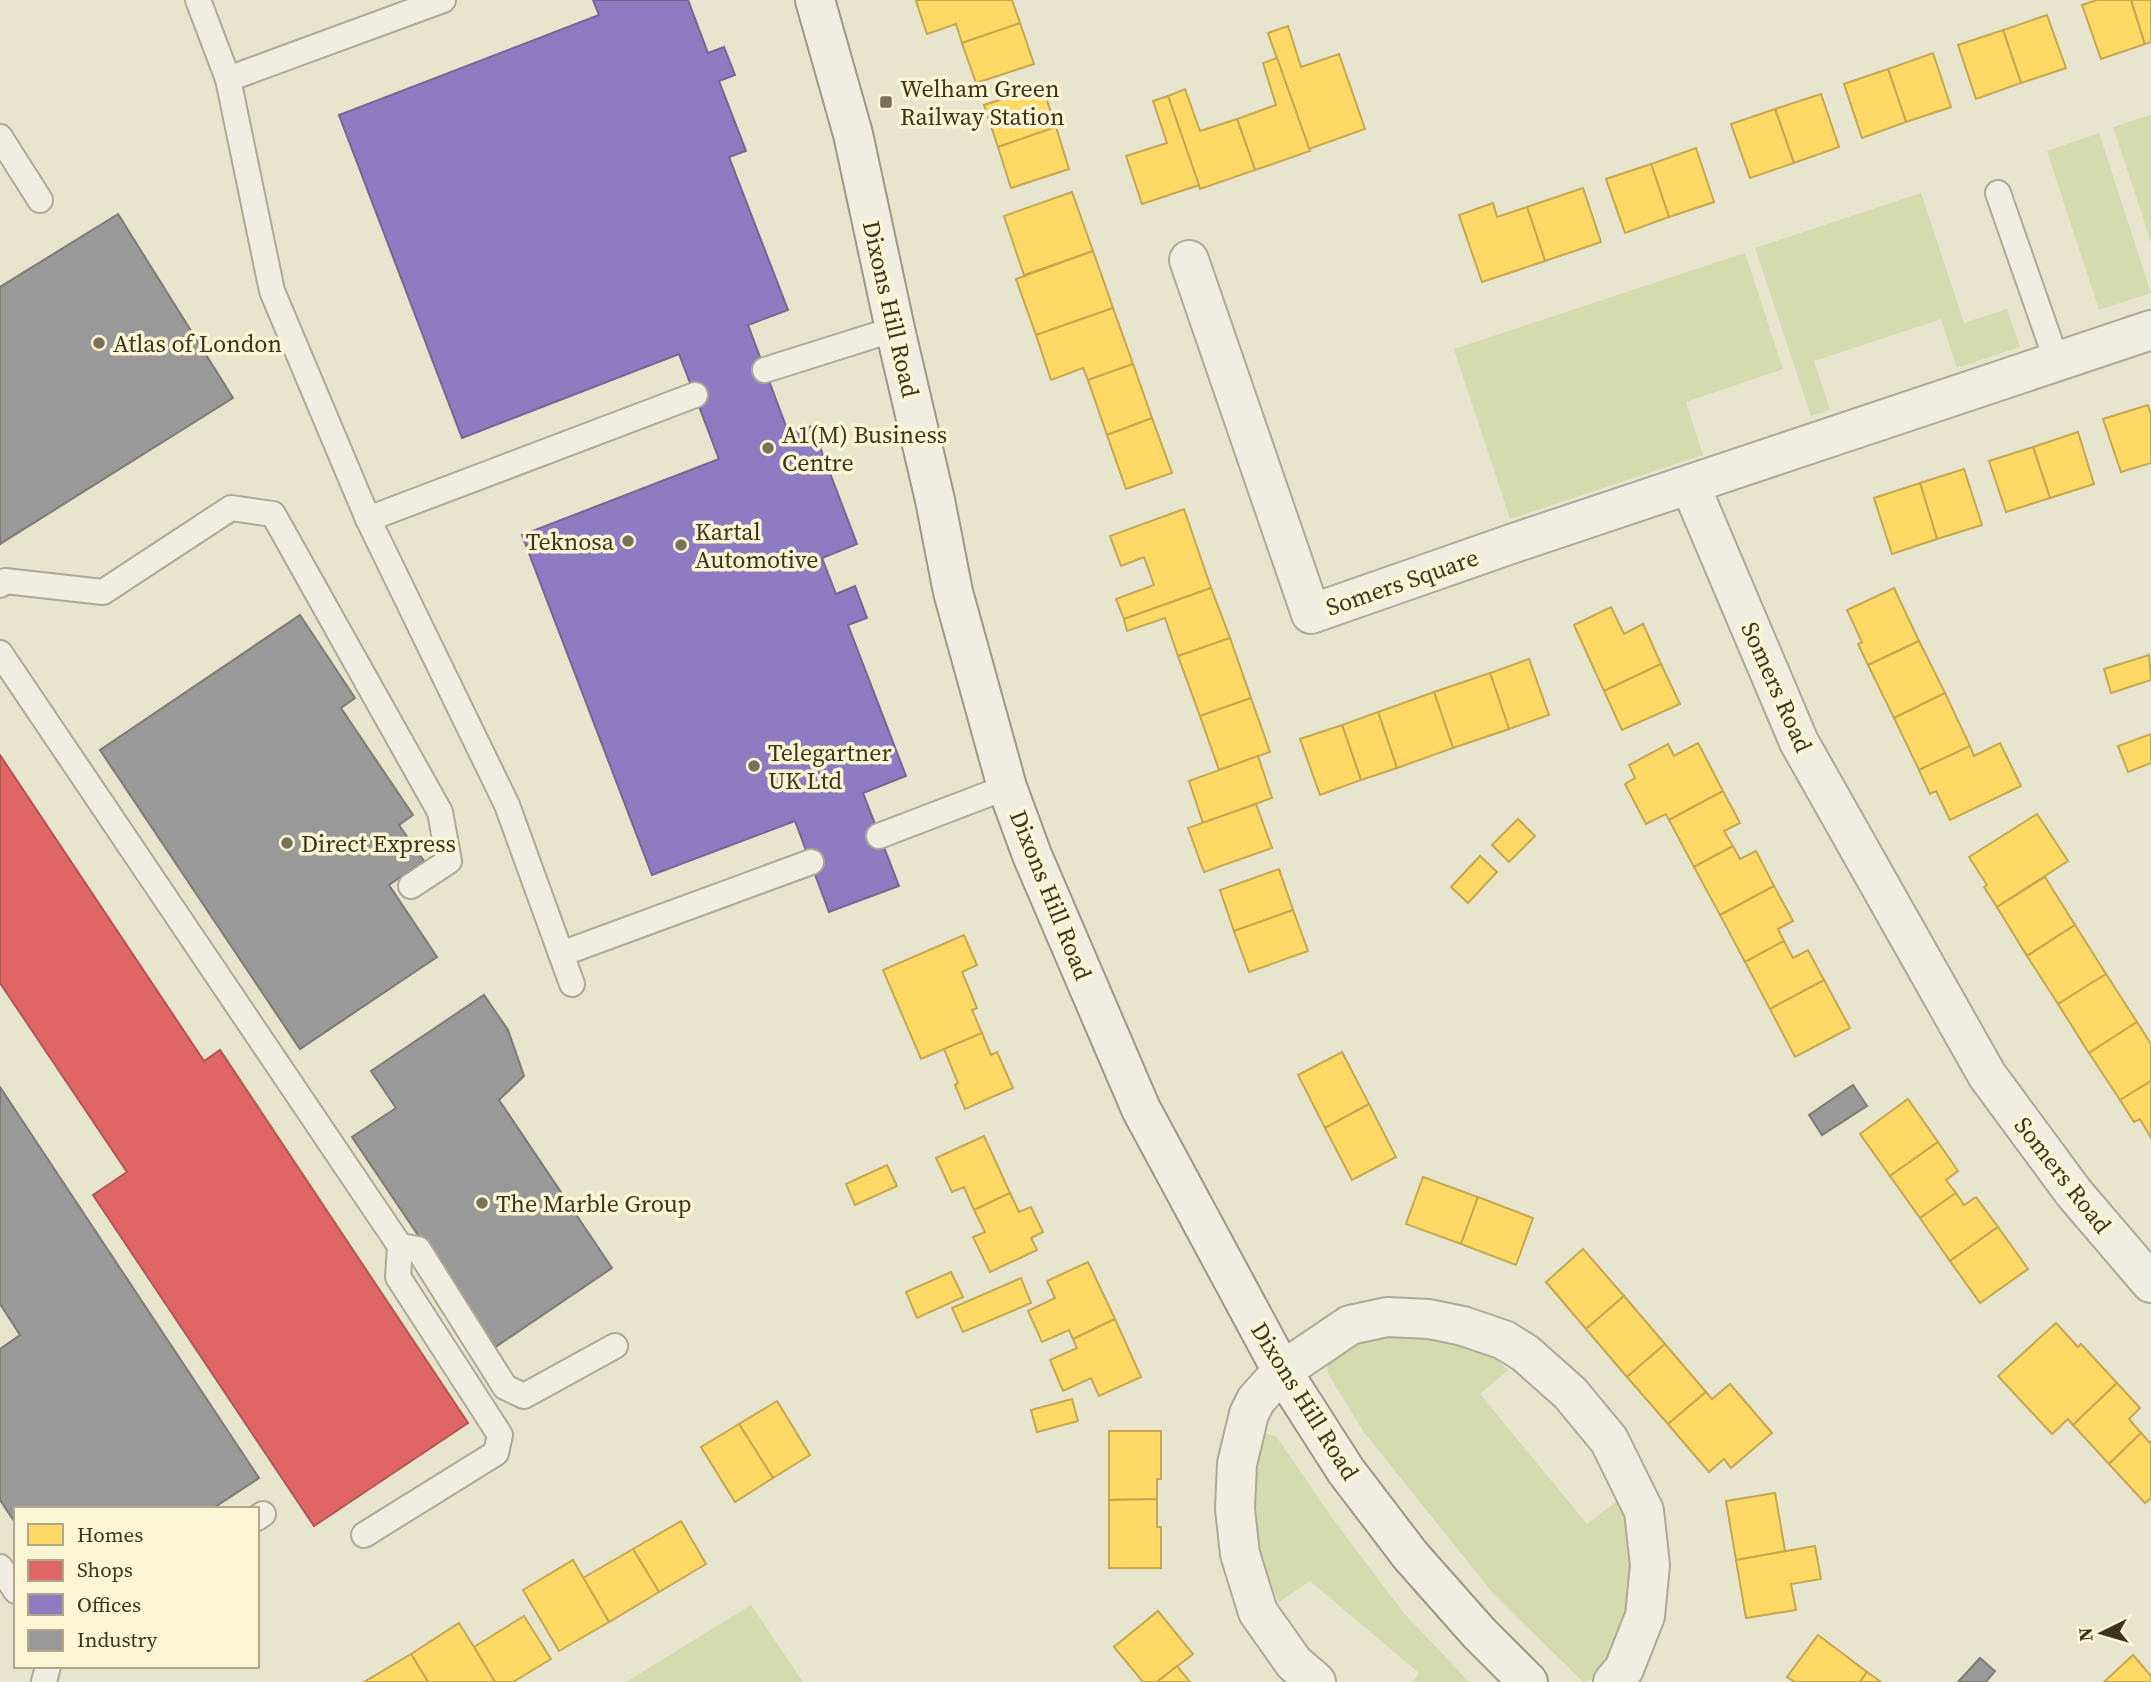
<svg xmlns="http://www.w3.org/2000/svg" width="2151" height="1682" viewBox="0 0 2151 1682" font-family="'Source Serif 4',serif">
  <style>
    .green { fill: #d3dbaf }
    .homes { fill: #ffd966; stroke: #c5a750; stroke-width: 2 }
    .shops { fill: #e06666; stroke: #b05750; stroke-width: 2 }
    .offices { fill: #8e7cc3; stroke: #766691; stroke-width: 2 }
    .industry { fill: #999; stroke: #7e7a74; stroke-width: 2 }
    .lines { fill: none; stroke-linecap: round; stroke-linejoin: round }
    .lane-casing { stroke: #ada997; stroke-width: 28 }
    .street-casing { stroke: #ada997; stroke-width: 42 }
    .secondary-casing { stroke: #9d9886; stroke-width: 42 }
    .lane { stroke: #f0eee1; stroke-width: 24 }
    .street { stroke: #f0eee1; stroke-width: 38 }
    .secondary { stroke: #f0eee1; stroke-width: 38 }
    .poi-dot { fill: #7a715b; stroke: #faf5d4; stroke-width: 2.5 }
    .labels { text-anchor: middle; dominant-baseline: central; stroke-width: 7; stroke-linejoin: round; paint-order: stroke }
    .poi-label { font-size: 24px; fill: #3f331d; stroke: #faf5d4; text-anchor: start }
    .street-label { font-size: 24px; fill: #3f331d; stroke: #faf5d4 }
  </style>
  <rect width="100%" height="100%" fill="#e8e5ce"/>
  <g class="green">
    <path d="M2151 115V242L2113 127Z"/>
    <path d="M2099 133 2151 293 2099 310 2047 151Z"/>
    <path d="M1921 193 1964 323 2007 309 2020 347 1957 368 1941 319 1814 361 1830 410 1811 416 1755 248Z"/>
    <path d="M1745 253 1783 369 1686 402 1703 455 1510 519 1454 349Z"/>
    <path d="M1391 1330 1434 1334 1489 1353 1508 1370 1480 1394 1587 1524 1616 1502 1625 1500 1642 1577 1603 1677 1583 1682 1492 1592 1363 1431 1327 1372 1330 1357 1353 1342Z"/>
    <path d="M1264 1433 1276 1436 1335 1522 1403 1612 1469 1682H1413L1419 1673 1310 1581 1279 1602C1252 1548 1252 1491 1264 1433Z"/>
    <path d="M751 1605 803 1682H626Z"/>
  </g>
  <g class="homes">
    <path d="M919 0H1012L1020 23 962 43 956 24 927 34 916 1Z"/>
    <path d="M2097 0H2131L2145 44 2101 59 2082 5Z"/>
    <path d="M2131 0H2151V42L2145 44Z"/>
    <path d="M2047 15 2066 68 2021 83 2003 30Z"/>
    <path d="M1020 23 1034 64 976 83 962 43Z"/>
    <path d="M1288 26 1301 67 1339 54 1365 129 1309 149 1268 33Z"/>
    <path d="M2003 30 2021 83 1976 99 1958 45Z"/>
    <path d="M1933 53 1951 107 1906 122 1888 69Z"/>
    <path d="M1277 58 1310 151 1255 170 1237 119 1276 105 1263 63Z"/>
    <path d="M1888 69 1906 122 1862 138 1844 84Z"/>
    <path d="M1042 86 1056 127 998 147 984 105Z"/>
    <path d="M1185 89 1200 131 1237 119 1255 170 1200 189 1168 96Z"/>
    <path d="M1821 94 1839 147 1794 163 1775 109Z"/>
    <path d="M1168 96 1199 185 1142 204 1126 156 1167 143 1153 101Z"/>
    <path d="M1775 109 1794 163 1750 178 1731 124Z"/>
    <path d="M1056 127 1069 169 1011 188 998 147Z"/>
    <path d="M1696 148 1714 202 1669 217 1651 164Z"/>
    <path d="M1651 164 1669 217 1625 233 1606 179Z"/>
    <path d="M1583 188 1601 242 1545 261 1527 207Z"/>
    <path d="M1072 192 1093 251 1024 275 1004 216Z"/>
    <path d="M1493 203 1497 217 1527 207 1545 261 1482 282 1459 215Z"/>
    <path d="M1093 251 1113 308 1036 335 1016 279Z"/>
    <path d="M1113 308 1133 364 1088 380 1083 368 1051 380 1036 335Z"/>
    <path d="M1133 364 1152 418 1107 435 1088 380Z"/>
    <path d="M2148 405 2151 415V463L2121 472 2103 419Z"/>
    <path d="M1152 418 1172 473 1126 489 1107 435Z"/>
    <path d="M2078 432 2094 484 2050 498 2033 447Z"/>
    <path d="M2033 447 2050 498 2006 512 1989 461Z"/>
    <path d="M1964 469 1982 525 1937 539 1920 483Z"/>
    <path d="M1920 483 1937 539 1892 554 1874 498Z"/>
    <path d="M1184 509 1211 588 1124 619 1116 599 1154 585 1144 557 1121 566 1110 536Z"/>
    <path d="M1211 588 1230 638 1178 656 1165 618 1127 631 1124 619Z"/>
    <path d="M1894 588 1919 641 1868 665 1858 644 1862 642 1847 610Z"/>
    <path d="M1611 607 1624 634 1643 624 1661 664 1604 691 1574 625Z"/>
    <path d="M1230 638 1251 698 1200 716 1178 656Z"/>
    <path d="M1919 641 1945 693 1894 718 1868 665Z"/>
    <path d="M2149 655 2151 680 2111 693 2104 669Z"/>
    <path d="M1529 659 1549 715 1509 729 1490 673Z"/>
    <path d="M1661 664 1680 704 1622 730 1604 691Z"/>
    <path d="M1490 673 1509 729 1453 748 1434 692Z"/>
    <path d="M1434 692 1453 748 1397 768 1378 712Z"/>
    <path d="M1945 693 1970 746 1919 770 1894 718Z"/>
    <path d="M1251 698 1270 752 1219 770 1200 716Z"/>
    <path d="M1378 712 1397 768 1361 780 1342 725Z"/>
    <path d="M1342 725 1361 780 1320 795 1300 739Z"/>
    <path d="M2151 734V763L2128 772 2118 746Z"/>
    <path d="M1698 743 1723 791 1669 820 1666 814 1646 824 1625 784 1635 778 1629 765 1668 744 1674 756Z"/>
    <path d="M2000 743 2021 786 1950 820 1936 791 1930 794 1919 770 1970 746 1974 756Z"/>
    <path d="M1258 756 1272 798 1203 823 1189 781Z"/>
    <path d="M1723 791 1740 823 1724 831 1733 846 1694 867 1669 820Z"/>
    <path d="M1256 804 1272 848 1204 872 1188 828Z"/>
    <path d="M2037 814 2068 861 1997 907 1984 887 1987 885 1969 857Z"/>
    <path d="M1518 819 1535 836 1509 862 1492 845Z"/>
    <path d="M1733 846 1740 859 1756 851 1774 886 1720 915 1694 867Z"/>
    <path d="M1480 856 1497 872 1468 903 1451 887Z"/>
    <path d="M1279 869 1293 910 1234 931 1220 890Z"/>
    <path d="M2045 877 2075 925 2027 956 1997 907Z"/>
    <path d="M1774 886 1793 921 1778 929 1784 941 1745 962 1720 915Z"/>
    <path d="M1293 910 1308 951 1249 972 1234 931Z"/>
    <path d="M2075 925 2106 974 2058 1004 2027 956Z"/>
    <path d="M964 935 977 965 962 972 977 1008 972 1010 982 1033 921 1059 883 970Z"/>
    <path d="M1784 941 1793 958 1808 950 1824 980 1770 1009 1745 962Z"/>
    <path d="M2106 974 2137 1022 2089 1053 2058 1004Z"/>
    <path d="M1824 980 1850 1028 1795 1057 1770 1009Z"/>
    <path d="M2137 1022 2151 1044V1081L2120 1100 2089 1053Z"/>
    <path d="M982 1033 991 1055 997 1052 1013 1088 965 1109 955 1085 958 1083 944 1049Z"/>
    <path d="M1342 1052 1369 1104 1325 1128 1298 1075Z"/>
    <path d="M2151 1081V1138L2140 1119 2134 1122 2120 1100Z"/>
    <path d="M1908 1099 1938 1142 1890 1176 1860 1134Z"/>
    <path d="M1369 1104 1396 1157 1352 1180 1325 1128Z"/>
    <path d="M984 1136 1010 1193 974 1210 964 1187 952 1192 936 1158Z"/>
    <path d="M1938 1142 1958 1171 1946 1180 1956 1193 1920 1218 1890 1176Z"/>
    <path d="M887 1165 897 1186 855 1205 846 1184Z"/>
    <path d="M1423 1177 1478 1197 1461 1244 1406 1224Z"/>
    <path d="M1010 1193 1019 1212 1031 1207 1043 1232 1031 1238 1037 1250 990 1272 973 1237 985 1232 974 1210Z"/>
    <path d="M1956 1193 1964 1205 1976 1197 1998 1227 1950 1261 1920 1218Z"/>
    <path d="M1478 1197 1533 1218 1516 1265 1461 1244Z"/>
    <path d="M1998 1227 2028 1269 1980 1303 1950 1261Z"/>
    <path d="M1583 1249 1624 1296 1586 1329 1546 1282Z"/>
    <path d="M1088 1262 1115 1319 1073 1339 1069 1330 1042 1342 1028 1311 1055 1298 1047 1281Z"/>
    <path d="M951 1272 963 1297 917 1318 906 1292Z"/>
    <path d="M1021 1278 1031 1303 963 1332 952 1308Z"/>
    <path d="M1624 1296 1665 1344 1627 1377 1586 1329Z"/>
    <path d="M1115 1319 1141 1377 1099 1396 1091 1378 1063 1391 1050 1360 1077 1348 1073 1339Z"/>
    <path d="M2056 1323 2078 1347 2081 1344 2117 1383 2073 1425 2068 1419 2052 1434 1998 1376Z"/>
    <path d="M1665 1344 1706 1392 1668 1424 1627 1377Z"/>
    <path d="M2117 1383 2140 1408 2129 1419 2141 1433 2109 1464 2073 1425Z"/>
    <path d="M1730 1384 1772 1433 1731 1468 1724 1459 1709 1472 1668 1424 1706 1392 1712 1399Z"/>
    <path d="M1072 1399 1078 1421 1037 1432 1031 1410Z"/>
    <path d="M777 1401 810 1455 773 1478 739 1424Z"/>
    <path d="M739 1424 773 1478 735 1502 701 1447Z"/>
    <path d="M1109 1431H1161V1479H1157V1499L1109 1500Z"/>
    <path d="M2141 1433 2150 1443 2151 1441V1498L2145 1503 2109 1464Z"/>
    <path d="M1775 1493 1785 1551 1736 1560 1726 1501Z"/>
    <path d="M1157 1499V1527H1161V1568H1109V1500Z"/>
    <path d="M681 1521 706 1564 659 1592 633 1549Z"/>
    <path d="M1815 1546 1821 1579 1791 1584 1796 1610 1746 1618 1736 1560Z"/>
    <path d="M633 1549 659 1592 609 1622 583 1578Z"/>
    <path d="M573 1560 609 1622 559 1651 523 1590Z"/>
    <path d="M1158 1611 1193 1654 1157 1682H1143L1114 1647Z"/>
    <path d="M524 1616 551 1659 513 1682H495L474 1647Z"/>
    <path d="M459 1623 474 1647 495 1682H428L411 1654Z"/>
    <path d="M1818 1635 1867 1672 1860 1682H1795L1787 1677Z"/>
    <path d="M411 1654 428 1682H364Z"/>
    <path d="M2133 1655 2151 1676V1682H2104Z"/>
    <path d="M1177 1666 1190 1682H1157Z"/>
    <path d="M1867 1672 1881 1682H1860Z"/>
  </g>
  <path class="shops" d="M0 755 204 1061 220 1050 468 1423 314 1526 93 1195 127 1172 0 983Z"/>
  <path class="offices" d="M593 0H688L708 53 724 47 735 75 719 81 746 151 729 157 788 310 748 325 789 434 812 426 857 544 822 558 836 594 855 586 867 618 848 625 906 776 863 793 899 886 829 912 795 821 652 875 522 535 719 459 679 354 462 438 339 115 599 15Z"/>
  <g class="industry">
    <path d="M118 214 233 398 0 544V287Z"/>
    <path d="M300 615 355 698 341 708 413 815 399 825 424 861 389 885 437 957 300 1049 100 750Z"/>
    <path d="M484 995 508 1030 524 1076 499 1100 612 1268 494 1348 352 1137 396 1108 371 1071Z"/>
    <path d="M1853 1085 1867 1106 1822 1135 1809 1115Z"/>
    <path d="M0 1087 259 1478 212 1509H16V1524L0 1500V1349L20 1335 0 1304Z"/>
    <path d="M1980 1658 1995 1671 1986 1682H1958Z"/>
  </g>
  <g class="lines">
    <defs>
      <g id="lane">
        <path d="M198 0 228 79 272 291 368 519 507 805 572 984"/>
        <path d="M228 79 443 0"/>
        <path d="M0 137 40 200"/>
        <path d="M1998 193 2057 362"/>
        <path d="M765 370 895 329"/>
        <path d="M368 519 695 395"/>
        <path d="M0 585 5 581 103 592 231 508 273 514 440 812 449 861 411 886"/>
        <path d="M0 653 400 1246 398 1277 500 1435 496 1453 364 1535"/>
        <path d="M879 836 1007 787"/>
        <path d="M561 954 811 862"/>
        <path d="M400 1246 418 1249 505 1387 524 1396 615 1346"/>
        <path d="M257 1518 263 1514"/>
        <path d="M0 1567 16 1591"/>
        <path d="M44 1682 48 1666"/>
      </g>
      <g id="street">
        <path d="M1189 260 1311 614 1514 543 2151 330"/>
        <path d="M1690 485 1799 742 1987 1075 2074 1193 2151 1283"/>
        <path d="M1316 1682 1294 1663 1258 1612 1240 1554 1235 1509 1237 1464 1249 1414 1256 1400 1282 1371 1350 1325 1387 1317 1429 1319 1463 1326 1504 1340 1525 1353 1570 1393 1609 1440 1644 1511 1650 1565 1645 1616 1624 1669 1613 1682"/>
      </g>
      <path id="secondary" d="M815 0 853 134 895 329 935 500 953 592 1007 787 1032 855 1141 1109 1282 1371 1346 1471 1410 1555 1479 1633 1528 1682"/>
    </defs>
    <use href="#lane" class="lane-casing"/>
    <use href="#street" class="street-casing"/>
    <use href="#secondary" class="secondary-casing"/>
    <use href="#lane" class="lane"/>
    <use href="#street" class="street"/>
    <use href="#secondary" class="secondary"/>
  </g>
  <g class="poi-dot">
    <rect x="879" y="95" width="14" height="14" rx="3.5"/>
    <circle cx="99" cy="343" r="7"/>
    <circle cx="768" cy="448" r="7"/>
    <circle cx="628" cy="541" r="7"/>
    <circle cx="681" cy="545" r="7"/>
    <circle cx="754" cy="766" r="7"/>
    <circle cx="287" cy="843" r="7"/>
    <circle cx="482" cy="1203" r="7"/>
  </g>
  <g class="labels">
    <g class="poi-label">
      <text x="900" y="88">Welham Green<tspan x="900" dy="28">Railway Station</tspan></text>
      <text x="113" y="343">Atlas of London</text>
      <text x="782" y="434">A1(M) Business<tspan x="782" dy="28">Centre</tspan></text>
      <text x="695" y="531">Kartal<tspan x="695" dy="28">Automotive</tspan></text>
      <text x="614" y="541" text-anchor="end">Teknosa</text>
      <text x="768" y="752">Telegartner<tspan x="768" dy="28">UK Ltd</tspan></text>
      <text x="301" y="843">Direct Express</text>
      <text x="496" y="1203">The Marble Group</text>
    </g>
    <g class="street-label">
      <text transform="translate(891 309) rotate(77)">Dixons Hill Road</text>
      <text transform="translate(1402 582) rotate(-19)">Somers Square</text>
      <text transform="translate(1777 687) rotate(66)">Somers Road</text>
      <text transform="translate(1051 895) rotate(68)">Dixons Hill Road</text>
      <text transform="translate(2063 1175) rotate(52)">Somers Road</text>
      <text transform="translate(1305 1401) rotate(58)">Dixons Hill Road</text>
    </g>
  </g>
  <rect x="14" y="1507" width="245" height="161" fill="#faf5d4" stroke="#afa78b" stroke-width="2"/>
  <rect x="28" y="1524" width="35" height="21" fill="#ffd966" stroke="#afa78b" stroke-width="2"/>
  <text x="77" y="1542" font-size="21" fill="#3f331d">Homes</text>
  <rect x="28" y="1560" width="35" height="21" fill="#e06666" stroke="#afa78b" stroke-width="2"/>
  <text x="77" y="1577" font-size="21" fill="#3f331d">Shops</text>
  <rect x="28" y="1594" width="35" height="21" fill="#8e7cc3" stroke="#afa78b" stroke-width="2"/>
  <text x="77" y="1612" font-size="21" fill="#3f331d">Offices</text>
  <rect x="28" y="1630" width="35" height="21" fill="#999999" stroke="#afa78b" stroke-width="2"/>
  <text x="77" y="1647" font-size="21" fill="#3f331d">Industry</text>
  <g transform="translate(2102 1633) rotate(265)" stroke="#faf5d4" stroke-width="5" paint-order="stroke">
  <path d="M0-5L12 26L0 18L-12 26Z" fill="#3f331d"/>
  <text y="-10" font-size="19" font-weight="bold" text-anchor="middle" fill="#3f331d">N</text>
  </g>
</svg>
